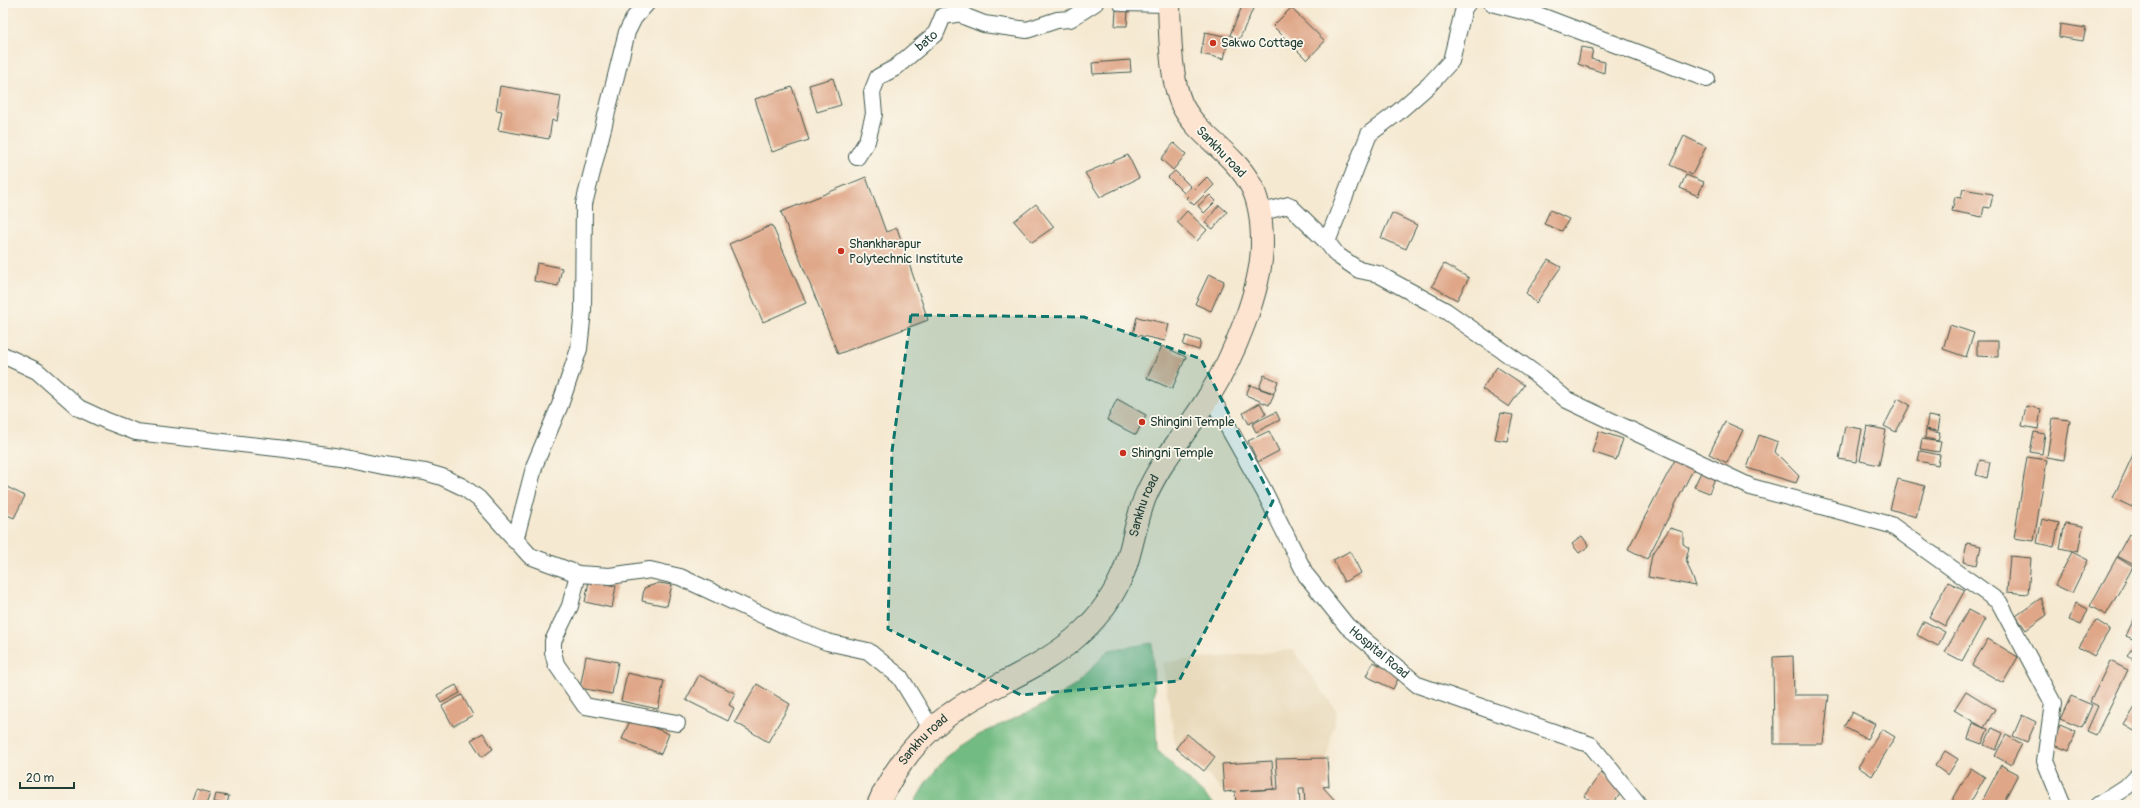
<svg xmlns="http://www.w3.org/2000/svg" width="2140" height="808" viewBox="0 0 2140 808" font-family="Pangolin,sans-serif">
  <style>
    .built { fill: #e8d9ba }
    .forest { fill: #72bb82; stroke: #487c5b }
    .building { fill: #dfa687 }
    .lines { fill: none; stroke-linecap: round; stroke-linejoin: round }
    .street-casing { stroke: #3f574c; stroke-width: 18 }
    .secondary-casing { stroke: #3f574c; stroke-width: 24 }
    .street { stroke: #fff; stroke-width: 16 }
    .secondary { stroke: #fde4d0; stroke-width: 22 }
    .marked { fill: #0f766e; fill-opacity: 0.2; stroke: #0f766e; stroke-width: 3; stroke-dasharray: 8 5; stroke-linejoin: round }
    .poi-dot { fill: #c8321e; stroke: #fbf7ec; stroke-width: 1.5 }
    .labels { text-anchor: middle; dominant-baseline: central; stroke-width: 3.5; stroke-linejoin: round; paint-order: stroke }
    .street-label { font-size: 13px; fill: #1f3d34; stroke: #fbf7ec }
    .poi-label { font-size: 13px; fill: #1f3d34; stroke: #fbf7ec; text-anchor: start }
  </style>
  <rect width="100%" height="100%" fill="#fbf7ec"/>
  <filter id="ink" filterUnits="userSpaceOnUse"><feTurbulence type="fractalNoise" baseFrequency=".025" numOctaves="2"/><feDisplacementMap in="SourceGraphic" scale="8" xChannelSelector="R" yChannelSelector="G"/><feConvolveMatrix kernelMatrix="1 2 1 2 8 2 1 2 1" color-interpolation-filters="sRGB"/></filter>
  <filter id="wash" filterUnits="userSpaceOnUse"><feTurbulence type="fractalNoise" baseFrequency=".012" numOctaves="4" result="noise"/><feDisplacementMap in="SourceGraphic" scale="16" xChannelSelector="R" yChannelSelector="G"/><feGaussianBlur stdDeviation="0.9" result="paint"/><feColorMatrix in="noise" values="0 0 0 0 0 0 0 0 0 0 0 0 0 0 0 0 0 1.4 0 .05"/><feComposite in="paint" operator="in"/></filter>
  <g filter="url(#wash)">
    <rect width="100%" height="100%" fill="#f5e9d2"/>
    <path class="built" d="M1293 650 1337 711 1327 755 1329 786 1224 792 1204 771 1176 748 1162 662Z"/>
    <path class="forest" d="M1152 643 1157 750 1215 805H913L927 781 949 754 979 735 1041 706 1076 685 1109 650Z"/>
    <g id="blocks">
      <g class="building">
        <path d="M1243 4 1253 9 1239 40 1230 35Z"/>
        <path d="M1291 8 1325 41 1307 60 1273 26Z"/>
        <path d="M1116 10H1128L1127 26H1115Z"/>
        <path d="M2060 24 2086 28 2083 41 2059 37Z"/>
        <path d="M1205 32 1229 37 1224 59 1201 54Z"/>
        <path d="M1581 47 1593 49 1591 59 1605 62 1604 73 1578 64Z"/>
        <path d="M1130 60 1131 72 1093 74 1092 63Z"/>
        <path d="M833 78 841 105 817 112 809 85Z"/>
        <path d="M500 86 561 96 557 121 552 120 549 139 498 130 502 111 496 110Z"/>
        <path d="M792 87 809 140 772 152 755 99Z"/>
        <path d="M1684 136 1706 147 1692 175 1670 165Z"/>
        <path d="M1174 143 1186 154 1173 170 1161 159Z"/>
        <path d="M1128 155 1139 178 1100 197 1085 173Z"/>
        <path d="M1175 171 1191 187 1184 193 1168 177Z"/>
        <path d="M1686 175 1704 182 1698 196 1680 188Z"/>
        <path d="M866 177 886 232 897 228 928 320 838 354 781 212Z"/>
        <path d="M1207 177 1214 185 1194 205 1186 198Z"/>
        <path d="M1963 189 1993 194 1990 208 1984 207 1982 217 1952 211 1955 197 1961 198Z"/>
        <path d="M1210 195 1216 201 1204 213 1198 206Z"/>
        <path d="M1036 204 1054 227 1032 242 1014 221Z"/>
        <path d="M1219 205 1227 212 1213 229 1205 223Z"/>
        <path d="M1550 210 1569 219 1562 231 1544 224Z"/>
        <path d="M1187 211 1207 230 1197 241 1177 222Z"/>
        <path d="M1392 213 1417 225 1406 249 1381 238Z"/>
        <path d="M772 225 806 303 763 322 729 244Z"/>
        <path d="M1548 260 1561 267 1536 303 1526 293Z"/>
        <path d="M537 263 562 268 558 286 534 281Z"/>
        <path d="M1444 264 1469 278 1457 300 1432 286Z"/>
        <path d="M1209 274 1224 281 1211 311 1195 304Z"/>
        <path d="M1137 317 1169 324 1165 341 1133 334Z"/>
        <path d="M1950 325 1974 333 1966 357 1943 349Z"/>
        <path d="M1186 336 1201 341 1199 350 1183 345Z"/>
        <path d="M1977 341H1998V357L1977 356Z"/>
        <path d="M1162 346 1186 357 1172 389 1147 378Z"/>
        <path d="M1497 367 1524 385 1509 407 1482 389Z"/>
        <path d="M1264 375 1278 381 1274 393 1259 388Z"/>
        <path d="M1250 385 1274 394 1269 405 1246 395Z"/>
        <path d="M1898 398 1910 405 1896 432 1884 426Z"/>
        <path d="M1117 399 1146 415 1136 435 1107 420Z"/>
        <path d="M1260 403 1266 414 1249 424 1243 413Z"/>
        <path d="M2026 406 2041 409 2038 429 2022 426Z"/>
        <path d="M1276 412 1280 420 1256 432 1252 424Z"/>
        <path d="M1501 413 1513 415 1507 441 1495 439Z"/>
        <path d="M1928 416 1940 418 1938 431 1926 429Z"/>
        <path d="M2053 418 2070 420 2064 460 2047 457Z"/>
        <path d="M1725 422 1743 430 1727 463 1709 454Z"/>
        <path d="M1845 426 1862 429 1856 462 1839 459Z"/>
        <path d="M1867 426 1886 430 1879 465 1860 461Z"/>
        <path d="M1926 430 1940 433 1938 441 1925 438Z"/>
        <path d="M1269 431 1279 451 1258 462 1248 441Z"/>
        <path d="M1599 431 1623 439 1616 460 1592 452Z"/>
        <path d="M2034 432 2045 434 2042 454 2030 452Z"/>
        <path d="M1759 435 1778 442 1775 452 1799 476 1796 483 1747 468Z"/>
        <path d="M1922 439 1941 442 1939 452 1920 449Z"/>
        <path d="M2137 446V495L2132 507 2113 498Z"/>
        <path d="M1920 451 1940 455 1938 465 1918 461Z"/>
        <path d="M1677 456 1695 466 1647 559 1628 549Z"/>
        <path d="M2027 457 2047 460 2034 541 2014 538Z"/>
        <path d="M1980 460 1990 462 1987 478 1976 475Z"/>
        <path d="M1702 470 1716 476 1709 493 1694 487Z"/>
        <path d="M1898 479 1925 486 1916 517 1890 509Z"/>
        <path d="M3 485 25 496 14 518 3 513Z"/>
        <path d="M2042 519 2059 523 2054 547 2037 543Z"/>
        <path d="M2065 523 2083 526 2078 552 2060 548Z"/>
        <path d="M1670 528 1683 532V544L1689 548 1686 560 1696 586 1648 577 1652 555Z"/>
        <path d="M2129 534 2137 538V559L2134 565 2117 556Z"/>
        <path d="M1582 536 1589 546 1579 553 1572 544Z"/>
        <path d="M1967 543 1981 546 1977 565 1963 562Z"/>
        <path d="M1350 551 1361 573 1344 582 1333 560Z"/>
        <path d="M2072 552 2088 560 2072 593 2055 585Z"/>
        <path d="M2010 556 2031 558 2028 594 2007 592Z"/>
        <path d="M2117 557 2133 567 2106 615 2090 606Z"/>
        <path d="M589 581 616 586 612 608 585 602Z"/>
        <path d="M1948 582 1965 590 1945 626 1929 617Z"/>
        <path d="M659 583 672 585 667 606 642 601 644 588Z"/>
        <path d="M2041 598 2047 615 2026 630 2016 616Z"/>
        <path d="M2076 603 2088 609 2081 625 2069 620Z"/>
        <path d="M1968 610 1985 619 1962 661 1945 652Z"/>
        <path d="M2137 612V641L2126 636Z"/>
        <path d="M2096 620 2110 629 2094 656 2079 647Z"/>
        <path d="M1924 621 1945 632 1938 646 1917 635Z"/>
        <path d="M1988 639 2018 657 2003 683 1972 665Z"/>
        <path d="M2135 645 2137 646V663L2127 655Z"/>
        <path d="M586 656 618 662 612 694 580 688Z"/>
        <path d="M1793 656 1794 695H1829L1823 744H1774L1773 657Z"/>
        <path d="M2110 661 2128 670 2096 735 2087 731 2098 706 2090 702Z"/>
        <path d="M1373 662 1400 675 1393 689 1366 676Z"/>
        <path d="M627 673 664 681 658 709 621 701Z"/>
        <path d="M699 675 735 693 729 705 734 708 728 721 686 700Z"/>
        <path d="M757 684 790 704 768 742 735 722Z"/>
        <path d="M456 685 460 693 441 703 437 695Z"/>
        <path d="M1966 691 1995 709 1984 728 1988 729 1982 744 1968 739 1973 723 1984 728 1954 710Z"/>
        <path d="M462 695 473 715 453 726 442 706Z"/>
        <path d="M2071 696 2092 705 2082 728 2060 719Z"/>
        <path d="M2137 704V730L2136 732 2124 725Z"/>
        <path d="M1852 712 1875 724 1867 739 1844 727Z"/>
        <path d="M2022 715 2036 722 2027 742 2013 736Z"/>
        <path d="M631 718 669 734 661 754 622 739Z"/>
        <path d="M2060 725 2076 732 2069 751 2052 744Z"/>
        <path d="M1992 728 2003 733 1996 750 1984 745Z"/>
        <path d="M1882 729 1895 737 1872 776 1858 767Z"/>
        <path d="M483 733 493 749 482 757 471 740Z"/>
        <path d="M1187 734 1215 757 1204 771 1176 748Z"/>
        <path d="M2006 735 2022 744 2011 765 1995 756Z"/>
        <path d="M1945 751 1958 759 1948 775 1935 766Z"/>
        <path d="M1327 758 1329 786 1323 787 1339 805H1305L1304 788H1299L1300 805H1236L1235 791 1224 792 1222 764 1272 761 1274 789 1240 791 1278 789 1276 759Z"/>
        <path d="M2001 765 2018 774 2002 805H1980Z"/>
        <path d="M1971 768 1985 777 1969 805H1959L1952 801Z"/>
        <path d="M1601 773 1623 790 1612 805H1597L1584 796Z"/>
        <path d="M197 789 210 793 206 805H191Z"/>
        <path d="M216 794 229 796 227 804 214 802Z"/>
      </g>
    </g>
  </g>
  <g filter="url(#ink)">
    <use href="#blocks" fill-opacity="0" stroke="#3f574c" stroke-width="1"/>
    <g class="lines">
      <defs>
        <g id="street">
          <path d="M1121 3 1169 4"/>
          <path d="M1491 3 1538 15 1707 79"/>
          <path id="s1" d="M857 157 867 141 874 114 872 92 878 77 895 68 936 33 943 16 962 13 966 17 984 24 1027 30 1057 20 1070 19 1095 3"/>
          <path d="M1259 213 1289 205 1327 242 1337 255 1359 270 1378 274 1446 311 1536 374 1567 400 1751 487 1891 525 1999 602 2053 703 2045 761 2063 805"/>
          <path d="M1327 242 1369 134 1397 113 1429 85 1451 61 1464 8 1468 3"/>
          <path d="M3 355 37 371 79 408 107 421 136 432 285 449 340 457 383 466 425 472 442 477 463 487 479 499 530 556 578 574 610 576 650 570 680 577 784 625 827 642 868 651 900 677 931 728"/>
          <path id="s2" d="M1210 395 1264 491 1306 575 1347 626 1418 685 1591 745 1639 805"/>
          <path d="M515 541 535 464 560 405 579 349 583 311 584 204 627 32 634 18 647 3"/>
          <path d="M578 574 570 606 553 641V652L556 664 585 706 677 723"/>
          <path d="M2098 805 2126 787 2137 776"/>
        </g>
        <g id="secondary">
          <path id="s3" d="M878 805C897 761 929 725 971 700 1009 678 1051 662 1083 631 1100 615 1115 593 1124 571 1133 546 1136 519 1146 495 1162 459 1189 429 1209 396 1233 358 1262 289 1262 244 1262 225 1260 199 1249 182 1232 152 1198 136 1182 105 1170 79 1170 32 1169 3"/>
        </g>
      </defs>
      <use href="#street" class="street-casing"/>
      <use href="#secondary" class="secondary-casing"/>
      <use href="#street" class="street"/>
      <use href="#secondary" class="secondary"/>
    </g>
  </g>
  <path class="marked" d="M911 315 1084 317 1201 359 1273 501 1179 681 1021 695 888 629 892 451Z"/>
  <g class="poi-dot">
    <circle cx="1213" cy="43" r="4"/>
    <circle cx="841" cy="251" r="4"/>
    <circle cx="1142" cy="422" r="4"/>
    <circle cx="1123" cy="453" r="4"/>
  </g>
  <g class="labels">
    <g class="street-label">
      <text stroke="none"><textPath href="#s1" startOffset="146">bato</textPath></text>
      <text transform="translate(1221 152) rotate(46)">Sankhu road</text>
      <text stroke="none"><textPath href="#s3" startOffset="416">Sankhu road</textPath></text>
      <text stroke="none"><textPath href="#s2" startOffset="311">Hospital Road</textPath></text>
      <text stroke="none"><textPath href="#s3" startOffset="80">Sankhu road</textPath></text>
    </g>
    <g class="poi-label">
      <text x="1221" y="43">Sakwo Cottage</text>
      <text x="849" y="244">Shankharapur<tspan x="849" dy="15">Polytechnic Institute</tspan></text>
      <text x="1150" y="422">Shingini Temple</text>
      <text x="1131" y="453">Shingni Temple</text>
    </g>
  </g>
  <rect width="2140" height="808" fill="none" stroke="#fbf7ec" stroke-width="16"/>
  <path d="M20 782v6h54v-6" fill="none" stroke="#1f3d34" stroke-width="2"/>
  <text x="26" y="782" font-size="12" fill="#1f3d34" stroke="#fbf7ec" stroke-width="3" paint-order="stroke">20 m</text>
</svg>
